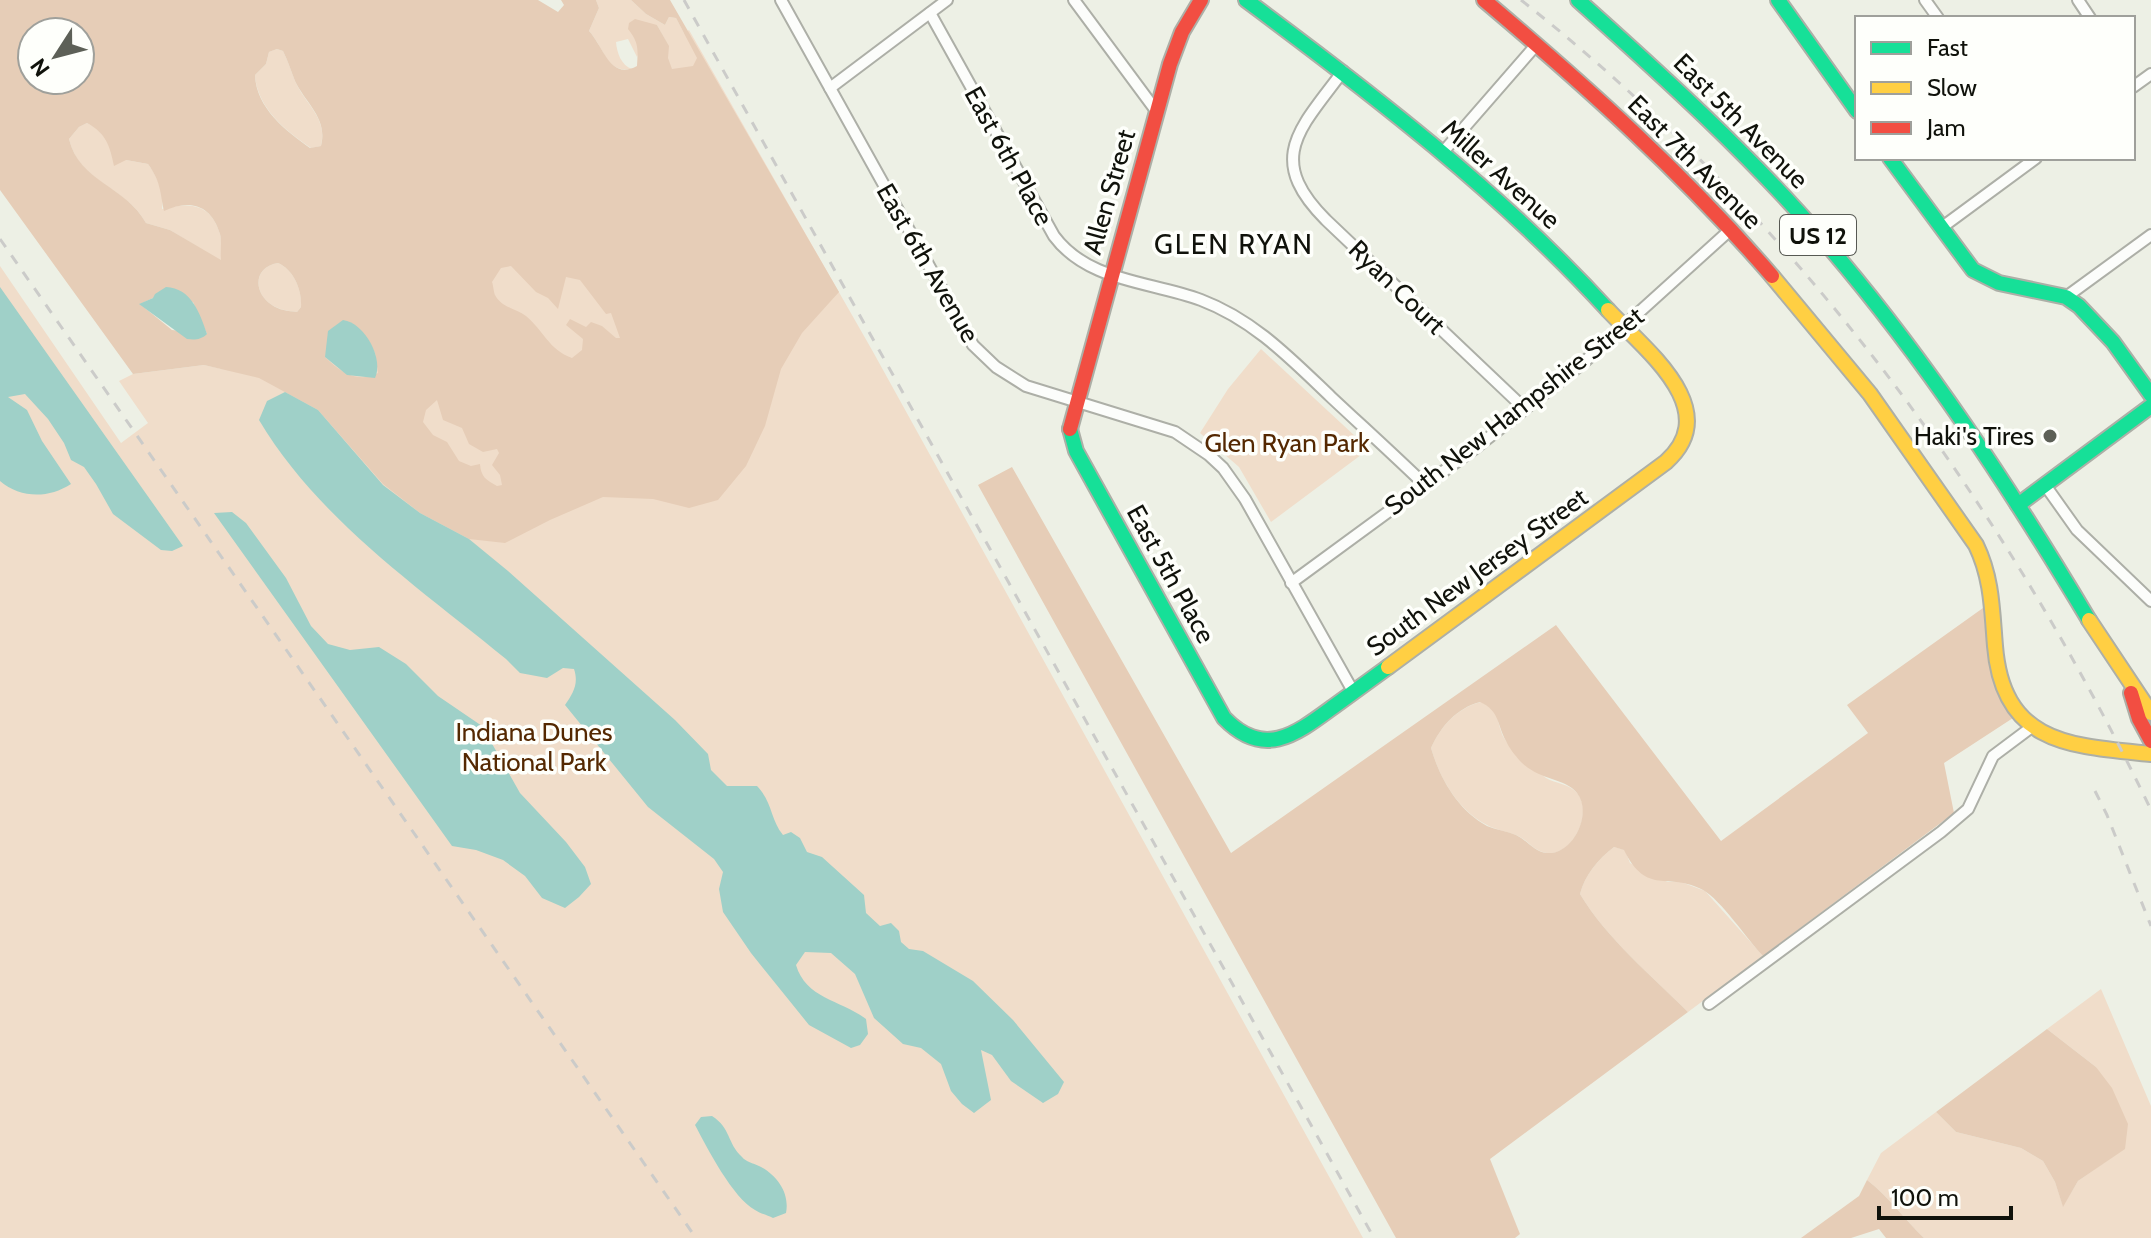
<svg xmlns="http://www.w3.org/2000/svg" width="2151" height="1238" viewBox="0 0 2151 1238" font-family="Cabin,sans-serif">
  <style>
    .green { fill: #f0ddca }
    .forest { fill: #e6cdb7; fill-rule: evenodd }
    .water { fill: #9fd0c8 }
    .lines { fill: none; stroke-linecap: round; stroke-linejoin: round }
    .street-casing { stroke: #adafa7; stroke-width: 14 }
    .fast-casing { stroke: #adafa7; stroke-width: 18 }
    .slow-casing { stroke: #adafa7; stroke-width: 18 }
    .jam-casing { stroke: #adafa7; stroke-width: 18 }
    .street { stroke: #fcfdfb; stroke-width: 10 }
    .fast { stroke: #16e098; stroke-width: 14 }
    .slow { stroke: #ffcf43; stroke-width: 14 }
    .jam { stroke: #f24e42; stroke-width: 14 }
    .rail { stroke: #cbcbc9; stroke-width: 3; stroke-dasharray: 10 10; stroke-linecap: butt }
    .poi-dot { fill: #5d6057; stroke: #fefffb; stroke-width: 3 }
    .labels { text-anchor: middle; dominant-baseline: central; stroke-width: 7; stroke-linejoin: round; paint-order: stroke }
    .shield { fill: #fefffb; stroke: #575953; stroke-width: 2 }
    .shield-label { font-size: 24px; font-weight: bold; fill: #10120b }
    .street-label { font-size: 26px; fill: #10120b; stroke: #fefffb }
    .poi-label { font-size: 26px; fill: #10120b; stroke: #fefffb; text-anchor: end }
    .park-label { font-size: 26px; fill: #542801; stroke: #fefffb }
    .neighbourhood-label { font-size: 28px; letter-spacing: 2px; fill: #10120b; stroke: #fefffb }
  </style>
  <rect width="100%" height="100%" fill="#edf0e5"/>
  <g class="green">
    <path d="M596 0H631L646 14 665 25 669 17 676 18 684 33 689 30 872 350 1363 1238H0V266L121 443 148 423 119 381 133 374 204 365 222 369 668 45 657 25 637 40 640 50 637 57 628 39 616 42C617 53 621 65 632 69 605 73 605 48 589 31L599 8Z"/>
    <path d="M277 49 283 51C288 61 291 71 295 81 305 104 328 118 321 146L311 148C286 131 257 108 255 75L266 64 269 52Z"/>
    <path d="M87 123 96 128 126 160 148 164C158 178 164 191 162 209 189 202 211 203 220 234 222 242 221 252 221 261L170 230 146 223C126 186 79 183 69 139L79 127Z"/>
    <path d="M278 263C294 270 302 290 301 307L297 312C288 311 280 310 272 305 253 293 253 267 278 263Z"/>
    <path d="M1261 349 1369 449 1271 522 1239 467 1200 433 1228 389Z"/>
    <path d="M1481 702C1503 712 1495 725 1506 741 1510 747 1518 752 1524 757 1531 764 1538 772 1546 778 1556 784 1569 783 1578 794 1593 814 1572 856 1547 853 1534 852 1527 839 1516 835 1506 831 1496 830 1487 825 1458 810 1440 779 1431 748 1441 726 1457 708 1481 702Z"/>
    <path d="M1614 847 1625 850 1630 863 1667 882H1681L1705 891 1763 956 1688 1012C1651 975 1607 939 1580 894 1585 875 1598 859 1614 847Z"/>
    <path d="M2101 989 2151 1106V1238H1924C1904 1219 1889 1197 1867 1180L1881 1153 1936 1112 1956 1132 2021 1148 2043 1161 2055 1182 2063 1206 2078 1181 2125 1148 2096 1067 2047 1029Z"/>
  </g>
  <g class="forest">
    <path d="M0 0H538L558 12 564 5 561 0H596L599 8 589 31C604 47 610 81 637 66 638 49 639 43 628 29L629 23 635 19 657 25 669 46 668 58 672 69 693 66 697 58 676 18 669 17 665 25 646 14 631 0H670L839 292 802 333 781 369 765 426 746 466 718 500 689 508 653 499 603 497 550 520 505 543 469 539 420 513 383 484 318 410 259 378 204 365 133 374 0 190ZM32 32H80V80H32ZM277 49 283 51C288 61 291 71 295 81 306 104 328 118 321 146L310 148C286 131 256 108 255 75L266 64 269 52ZM87 123C106 133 110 146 114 166L126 160 148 164C161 182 160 192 164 211 189 199 211 204 220 234 222 242 220 252 221 260L170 230 146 223C126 186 79 182 69 139L79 127ZM278 263C294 270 302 290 301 307L297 312C288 311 279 310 272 305 253 293 253 267 278 263ZM511 266 536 292 548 298 558 309 566 277 580 280 606 314 611 313 620 338H616L602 326 591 322 586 327 570 319 566 325 583 339 582 350 572 358C549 350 543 330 526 316 516 309 501 307 495 295 494 294 493 284 492 282L501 268ZM153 298 193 302 207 334 172 330 140 304ZM369 341 375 353 378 373C358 384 340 372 325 357ZM437 400 443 420 462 428 469 444 483 452 497 449 499 453 492 465 500 475 502 485 497 486C486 480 481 477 480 464L471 466 459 461 447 442 433 435 423 422 426 410Z"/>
    <path d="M1012 467 1231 853 1556 625 1721 841 1868 733 1847 705 1983 608C1988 650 1987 683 2013 718L1944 763 1954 813 1763 956C1747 939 1721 900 1703 890 1668 871 1647 897 1624 850L1614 847C1598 859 1585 875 1580 894 1607 939 1651 975 1688 1012L1490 1159 1520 1234 1515 1238H1396L978 485ZM1480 702C1500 711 1497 725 1506 741 1509 748 1515 755 1520 761 1539 781 1564 777 1577 793 1593 813 1573 855 1547 853 1534 852 1527 840 1516 835 1507 831 1496 830 1487 826 1458 810 1440 779 1431 748 1441 726 1457 708 1480 702Z"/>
    <path d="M2047 1029 2096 1067 2112 1088 2128 1124 2125 1149 2078 1181 2063 1207 2055 1182 2043 1161 2021 1148 1956 1132 1936 1112Z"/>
    <path d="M1867 1180C1889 1197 1904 1219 1924 1238H1886L1879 1229 1851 1238H1801L1859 1196Z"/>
  </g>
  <g class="water">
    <path d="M0 287 183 546 172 551 161 550 113 514 96 484 84 467 71 460 64 443 48 419 25 394 8 397 27 410 42 441 71 484C48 499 20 498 0 481Z"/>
    <path d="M166 287C191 288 200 313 207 334 201 340 194 340 187 339L139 304 153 298 155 294Z"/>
    <path d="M343 320C365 323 384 359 375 378L347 375 325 357 328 331Z"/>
    <path d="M285 392 318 410 383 485 420 513 469 539 508 571 675 720 708 754 711 770 727 786H757C773 803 770 819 783 835L791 832 800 838 807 852 822 857 864 895 866 913 880 926 891 923 899 931 901 942 909 949 923 951 973 981 1013 1020 1064 1082 1058 1094 1043 1103 1011 1081 992 1055 981 1050 991 1100 974 1113 962 1104 951 1091 941 1064 921 1048 903 1044 874 1018 855 974 831 953 805 952 796 965C806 999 841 1000 866 1019L868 1034 860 1045 851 1048 809 1025 751 953 723 912 719 889 723 872 714 859 648 807 565 705C573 693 579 684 574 669L563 668 547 678 520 673 506 659C418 587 318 519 259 420L267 401Z"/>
    <path d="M232 512 246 523 286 578 311 626 328 644 350 650 379 647 406 664 438 696 482 726 520 793 566 842 585 867 591 884 579 897 565 908 542 898 525 876 503 860 476 850 452 846 214 513Z"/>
    <path d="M712 1116C731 1128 727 1143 742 1157 746 1162 753 1163 759 1166 777 1175 790 1193 786 1213L773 1218C768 1215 761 1214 755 1210 733 1198 707 1148 695 1125L701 1117Z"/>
  </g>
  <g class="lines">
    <defs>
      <g id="street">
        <path d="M781 0 973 345 996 367 1026 386 1175 432 1209 455 1223 468 1245 499 1354 693"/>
        <path d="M1074 0 1157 112"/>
        <path d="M1925 0 1938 18"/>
        <path d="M2078 0 2090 18"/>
        <path d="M930 13 1054 236C1088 282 1150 281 1201 300 1254 320 1291 359 1331 397 1362 426 1394 455 1424 484"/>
        <path d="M1343 71C1301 128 1264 158 1326 220L1525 409"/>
        <path d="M2133 87 2151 74"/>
        <path d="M830 88 947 0"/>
        <path d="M1443 152 1537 44"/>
        <path d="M1941 228 2036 158"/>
        <path d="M2066 297 2151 235"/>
        <path d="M2045 485 2077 530 2151 601"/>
        <path d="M1291 583 1478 446 1583 363 1730 230"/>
        <path d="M1709 1004 1941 832 1968 809 1993 756 2033 726"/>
      </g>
      <g id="fast">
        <path d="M1246 0C1374 95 1500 192 1608 310"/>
        <path d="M1578 0C1664 77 1750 155 1825 242 1925 358 2010 488 2089 620"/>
        <path d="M1778 0 1857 111"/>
        <path d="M1890 158 1973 270 1999 283 2066 297 2079 306 2113 342 2151 395"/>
        <path d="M1070 429 1076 451 1224 718C1264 759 1295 735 1333 707 1351 694 1370 680 1388 667"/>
        <path d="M2018 505 2151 406"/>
      </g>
      <g id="slow">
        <path d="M1772 276 1870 394 1976 545C1992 578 1992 610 1995 646 2003 745 2072 746 2151 754"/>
        <path d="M2089 620 2151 713"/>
        <path d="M1388 667 1666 462C1725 409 1644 349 1608 310"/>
      </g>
      <g id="jam">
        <path d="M1484 0C1586 86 1685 175 1772 276"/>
        <path d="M1070 429 1170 64 1182 32 1201 0"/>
        <path d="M2131 693 2139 719 2151 741"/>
      </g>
    </defs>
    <use href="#street" class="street-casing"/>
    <use href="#fast" class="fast-casing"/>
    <use href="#slow" class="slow-casing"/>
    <use href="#jam" class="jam-casing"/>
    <use href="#street" class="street"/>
    <use href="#fast" class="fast"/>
    <use href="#slow" class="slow"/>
    <use href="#jam" class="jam"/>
    <g class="rail">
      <path d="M684 0 1374 1238"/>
      <path d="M1521 0C1794 215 2001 498 2151 810"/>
      <path d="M0 239 696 1238"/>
      <path d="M2095 791 2107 815 2151 926"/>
    </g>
  </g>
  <circle class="poi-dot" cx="2050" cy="436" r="8"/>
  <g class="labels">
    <rect class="shield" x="1780" y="215" width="76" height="40" rx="6"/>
    <g class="shield-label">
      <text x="1818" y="235">US 12</text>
    </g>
    <g class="street-label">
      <text transform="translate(1741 121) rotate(45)">East 5th Avenue</text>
      <text transform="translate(1009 156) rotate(61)">East 6th Place</text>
      <text transform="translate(1695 162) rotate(45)">East 7th Avenue</text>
      <text transform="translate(1501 174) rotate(42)">Miller Avenue</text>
      <text transform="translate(1109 192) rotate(-74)">Allen Street</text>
      <text transform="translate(928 263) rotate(60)">East 6th Avenue</text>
      <text transform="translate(1397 287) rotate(44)">Ryan Court</text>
      <text transform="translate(1514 411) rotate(-38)">South New Hampshire Street</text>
      <text transform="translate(1477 572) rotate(-36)">South New Jersey Street</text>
      <text transform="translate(1171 574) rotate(61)">East 5th Place</text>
    </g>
    <g class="poi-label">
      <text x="2034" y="436">Haki's Tires</text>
    </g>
    <g class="park-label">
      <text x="1287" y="443">Glen Ryan Park</text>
      <text x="534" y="732">Indiana Dunes<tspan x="534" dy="30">National Park</tspan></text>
    </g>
    <g class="neighbourhood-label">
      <text x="1234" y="244">GLEN RYAN</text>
    </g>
  </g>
  <rect x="1855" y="16" width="280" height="144" fill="#fefffb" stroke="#9fa09b" stroke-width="2"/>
  <rect x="1871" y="42" width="40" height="12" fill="#16e098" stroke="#9fa09b" stroke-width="2"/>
  <text x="1927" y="56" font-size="24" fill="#10120b">Fast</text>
  <rect x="1871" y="82" width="40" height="12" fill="#ffcf43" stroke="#9fa09b" stroke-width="2"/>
  <text x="1927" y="96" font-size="24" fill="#10120b">Slow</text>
  <rect x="1871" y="122" width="40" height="12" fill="#f24e42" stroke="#9fa09b" stroke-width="2"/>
  <text x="1927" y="136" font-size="24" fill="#10120b">Jam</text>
  <g transform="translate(56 56) rotate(234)"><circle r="38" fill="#fefffb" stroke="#9fa09b" stroke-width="2"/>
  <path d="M0-6L14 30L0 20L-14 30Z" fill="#5d6057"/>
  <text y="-12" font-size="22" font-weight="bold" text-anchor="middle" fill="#10120b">N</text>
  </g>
  <path d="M1879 1206v12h132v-12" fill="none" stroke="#10120b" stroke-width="4"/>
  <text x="1891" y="1206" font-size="24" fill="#10120b" stroke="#fefffb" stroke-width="6" paint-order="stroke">100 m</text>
</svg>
